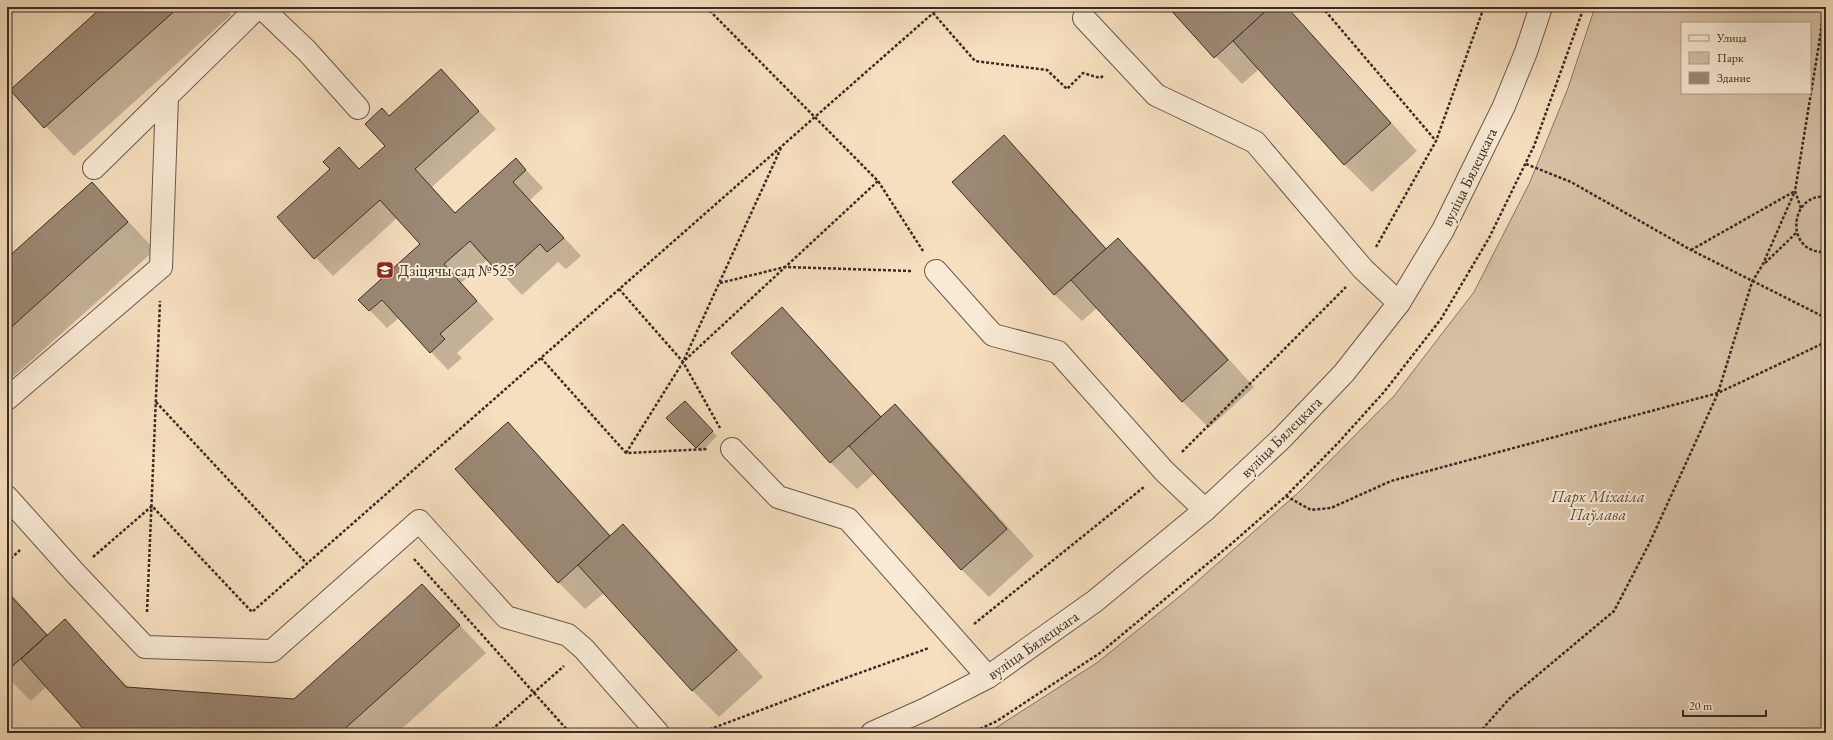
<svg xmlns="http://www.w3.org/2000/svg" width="1833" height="740" viewBox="0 0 1833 740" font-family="'EB Garamond',serif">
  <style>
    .green { fill: #d6c1a5; stroke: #887664; fill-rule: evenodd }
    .shadow { fill: #0003 }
    .building { fill: #9c8975; stroke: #3a2c24 }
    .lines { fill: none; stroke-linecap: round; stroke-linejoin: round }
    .minor-casing { stroke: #69594b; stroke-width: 24 }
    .path { stroke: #3a2c24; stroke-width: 2.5; stroke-dasharray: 3 2; stroke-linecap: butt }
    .minor { stroke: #f9ead5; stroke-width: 22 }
    .labels { text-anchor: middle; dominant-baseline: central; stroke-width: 4; stroke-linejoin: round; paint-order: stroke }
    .street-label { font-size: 16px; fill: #3a2c24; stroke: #f9ead5 }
    .poi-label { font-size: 16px; fill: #3a2c24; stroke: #f9ead5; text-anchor: start }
    .park-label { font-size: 16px; font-style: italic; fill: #594a3e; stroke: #f9ead5 }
  </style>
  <rect width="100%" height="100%" fill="#f6dfbf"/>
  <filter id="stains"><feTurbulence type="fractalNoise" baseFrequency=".005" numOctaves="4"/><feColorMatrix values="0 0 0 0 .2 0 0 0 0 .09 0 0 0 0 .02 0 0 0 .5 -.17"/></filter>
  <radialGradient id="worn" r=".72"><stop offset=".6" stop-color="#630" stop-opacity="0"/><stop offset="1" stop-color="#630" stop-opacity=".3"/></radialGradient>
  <path class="green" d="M1595 7H1826V733H985L994 729 1098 662 1185 592 1299 492 1394 396 1474 292 1530 182 1568 88ZM1682 23H1810V93H1682Z"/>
  <g class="shadow">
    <path d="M103 7H224L231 15 74 156 11 90Z"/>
    <path d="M1169 7H1262L1266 12 1272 7H1286L1417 151 1372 192 1345 165 1259 69 1242 84Z"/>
    <path d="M441 71 496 129 432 187 456 214 516 159 543 188 530 200 581 256 566 269 558 262 522 295 488 259 461 283 494 319 457 353 462 358 448 370 399 318 387 328 360 300 422 244 397 218 333 276 278 217 331 170 339 148 360 170 386 146 390 117Z"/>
    <path d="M1004 137 1031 164 1107 249 1118 239 1145 266 1254 387 1209 428 1182 401 1098 307 1082 321 1055 295 954 182Z"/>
    <path d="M92 183 155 250 7 382V259Z"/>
    <path d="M782 309 809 336 882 417 895 405 922 432 1034 556 989 597 962 570 875 473 857 489 830 462Z"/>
    <path d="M685 402 717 436 701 452 668 418Z"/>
    <path d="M508 424 535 451 611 536 623 525 650 552 763 677 719 717 692 690 604 593 585 609 558 582Z"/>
    <path d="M422 585 486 653 397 733H89L47 686 31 701 7 677V589L48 635 65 621 129 688 294 700Z"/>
  </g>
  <g class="building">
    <path d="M102 7H179L44 128 10 90Z"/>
    <path d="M1168 7H1260L1265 12 1214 58Z"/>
    <path d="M1270 7H1287L1391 123 1344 165 1233 41Z"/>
    <path d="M441 69 479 111 415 169 455 213 516 158 526 170 513 182 564 238 547 252 540 244 503 278 470 241 444 264 477 301 440 334 445 339 430 353 382 300 369 311 358 300 420 244 380 200 314 259 277 217 330 169 323 162 339 147 359 169 385 146 365 124 382 108 389 116Z"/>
    <path d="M1004 135 1106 249 1054 295 952 182Z"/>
    <path d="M92 182 128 222 7 331V258Z"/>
    <path d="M1118 238 1228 360 1182 402 1071 280Z"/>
    <path d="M782 307 881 417 830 463 731 353Z"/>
    <path d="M685 401 713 431 696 448 666 418Z"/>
    <path d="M895 404 1007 529 961 570 849 446Z"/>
    <path d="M508 422 610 536 558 583 455 469Z"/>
    <path d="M623 524 737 650 692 691 578 565Z"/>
    <path d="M422 584 460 625 340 733H87L21 659 65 619 126 687 294 699Z"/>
    <path d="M7 592 47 635 7 671Z"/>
  </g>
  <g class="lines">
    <defs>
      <g id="minor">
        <path d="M261 7 307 51 358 108"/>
        <path d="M1084 18 1156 95 1255 142 1363 269 1399 303"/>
        <path d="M94 168 258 7"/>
        <path d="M936 271 993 335 1058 352 1164 471 1205 510"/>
        <path d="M7 399 161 267 167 96"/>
        <path d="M732 449 778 497 848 519 988 677"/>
        <path d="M7 497 75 573 145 647 272 651 419 521 506 617 568 635 584 649 658 733"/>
        <path d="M872 733 926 709 988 677 1095 601 1205 510 1282 438 1344 373 1399 303 1443 230 1504 106 1526 52 1541 7"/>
      </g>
    </defs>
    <use href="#minor" class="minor-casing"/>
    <g class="path">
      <path d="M706 7 878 181 923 251"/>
      <path d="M1322 7 1436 141"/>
      <path d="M933 13 975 61 1047 70 1067 89 1083 73 1100 78 1103 76"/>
      <path d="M1526 164 1571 182 1691 250 1826 318"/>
      <path d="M1826 197C1790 192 1783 254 1826 252"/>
      <path d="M1801 208 1795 191 1819 44 1824 7"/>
      <path d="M1376 247 1436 141 1484 7"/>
      <path d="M1691 250 1795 191"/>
      <path d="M1765 263 1796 233"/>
      <path d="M720 283 785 267 911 271"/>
      <path d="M619 289 683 362 720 428"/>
      <path d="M541 358 626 453 708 449"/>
      <path d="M685 360 878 181"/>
      <path d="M156 402 307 564"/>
      <path d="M1182 452 1346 287"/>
      <path d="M626 453 683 362 781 148"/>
      <path d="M1286 496 1311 510 1331 508 1391 481 1718 393 1826 342"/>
      <path d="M93 557 152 506 252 612 940 7"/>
      <path d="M414 559 570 733"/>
      <path d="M7 562 20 550"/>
      <path d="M147 612 160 301"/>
      <path d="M974 624 1144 487"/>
      <path d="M488 733 564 666"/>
      <path d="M700 733 851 676 929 648"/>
      <path d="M971 733 997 721 1100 653 1230 545 1286 496 1338 443 1384 392 1441 319 1489 238 1534 146 1584 7"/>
      <path d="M1479 733 1509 699 1614 611 1649 544 1718 393 1752 282 1763 264 1795 191"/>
    </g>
    <use href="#minor" class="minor"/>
  </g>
  <defs>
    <symbol id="school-square" viewBox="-11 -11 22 22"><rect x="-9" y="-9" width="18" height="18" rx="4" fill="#8f2418" stroke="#f9ead5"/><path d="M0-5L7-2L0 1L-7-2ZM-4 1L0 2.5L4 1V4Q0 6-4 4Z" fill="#fff"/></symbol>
  </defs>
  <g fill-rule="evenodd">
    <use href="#school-square" x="375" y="260" width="20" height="20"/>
  </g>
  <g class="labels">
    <g class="street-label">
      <text transform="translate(1469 177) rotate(-64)">вуліца Бялецкага</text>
      <text transform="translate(1281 437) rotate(-45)">вуліца Бялецкага</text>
      <text transform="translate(1033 645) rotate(-35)">вуліца Бялецкага</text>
    </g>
    <g class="poi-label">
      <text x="398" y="270">Дзіцячы сад №525</text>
    </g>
    <g class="park-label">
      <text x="1598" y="496">Парк Міхаіла<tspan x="1598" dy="18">Паўлава</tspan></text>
    </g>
  </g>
  <rect width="1833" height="740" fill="none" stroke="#f6dfbf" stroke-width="24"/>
  <rect x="8" y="8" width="1817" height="724" fill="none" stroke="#3a2c24" stroke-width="2"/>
  <rect x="12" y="12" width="1809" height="716" fill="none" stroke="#3a2c24"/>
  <rect x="1681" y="22" width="130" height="72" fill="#f9ead5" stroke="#ad9e8e"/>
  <rect x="1689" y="35" width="20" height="6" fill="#f9ead5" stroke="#ad9e8e"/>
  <text x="1717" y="42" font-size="12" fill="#3a2c24">Улица</text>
  <rect x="1689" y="52" width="20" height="12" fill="#d6c1a5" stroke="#ad9e8e"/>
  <text x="1717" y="62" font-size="12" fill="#3a2c24">Парк</text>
  <rect x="1689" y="72" width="20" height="12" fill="#9c8975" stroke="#ad9e8e"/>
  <text x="1717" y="82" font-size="12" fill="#3a2c24">Здание</text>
  <path d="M1683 710v6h83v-6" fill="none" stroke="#3a2c24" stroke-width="2"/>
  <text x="1689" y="710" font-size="12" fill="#3a2c24" stroke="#f9ead5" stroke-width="3" paint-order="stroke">20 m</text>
  <rect width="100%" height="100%" filter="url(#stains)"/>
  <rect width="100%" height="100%" fill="url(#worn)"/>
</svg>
